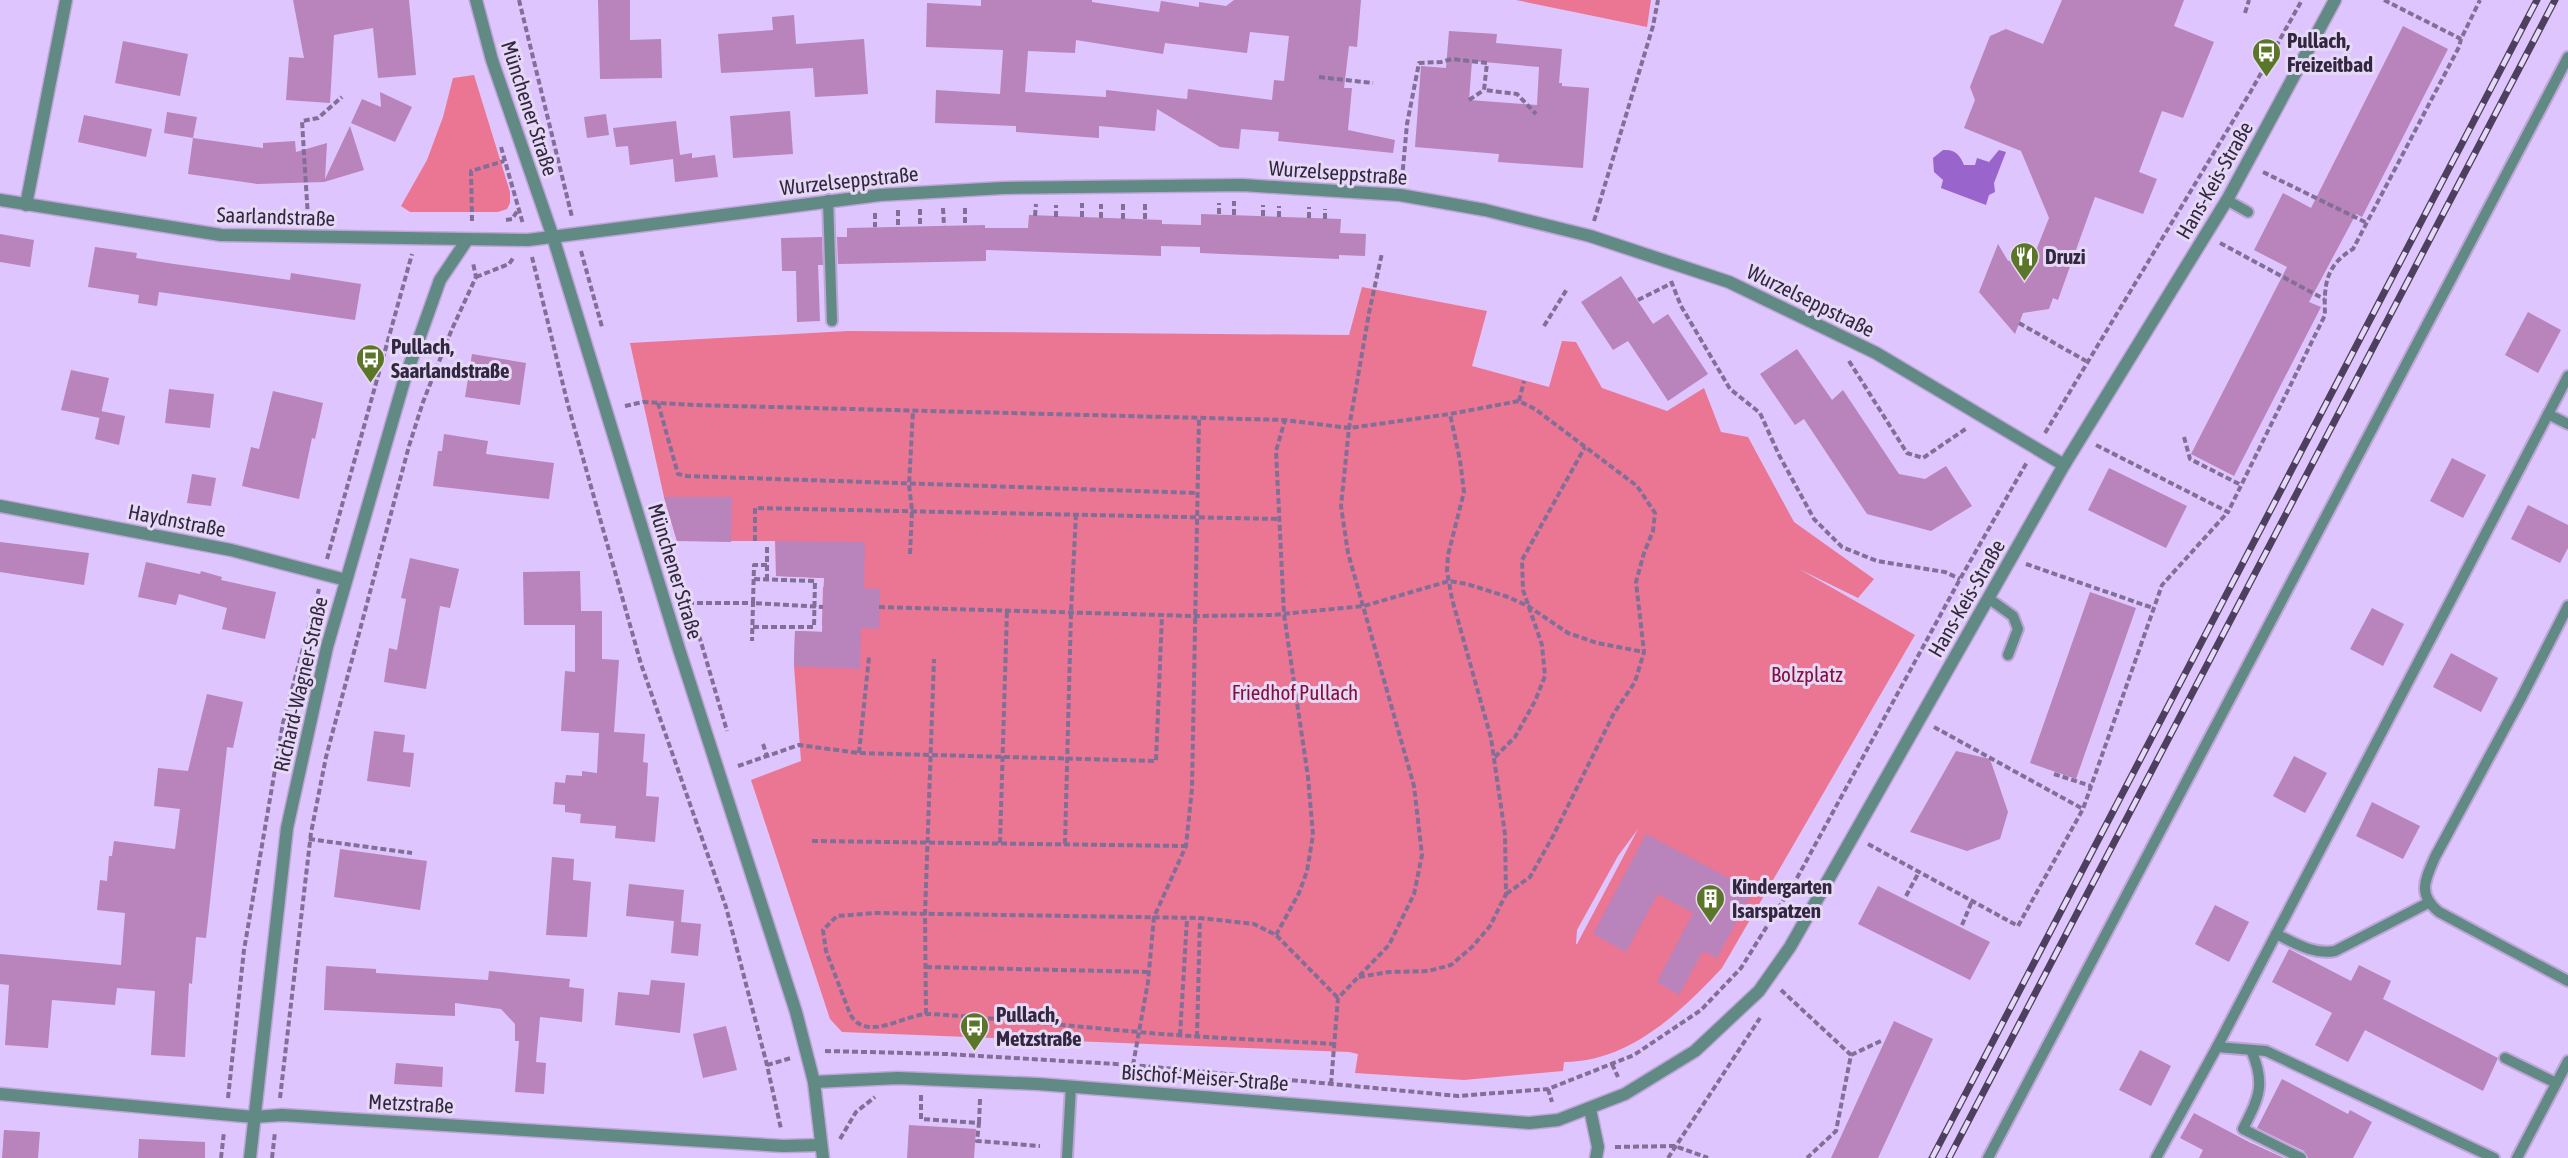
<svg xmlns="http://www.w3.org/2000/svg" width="2568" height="1158" viewBox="0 0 2568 1158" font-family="'Asap Condensed',sans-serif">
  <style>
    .green { fill: #ea7693; fill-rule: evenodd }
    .water { fill: #9964cc }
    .building { fill: #b983bb; fill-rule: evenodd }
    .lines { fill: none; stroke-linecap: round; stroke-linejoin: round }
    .lane-casing { stroke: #bda5d7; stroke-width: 14 }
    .street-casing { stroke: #bda5d7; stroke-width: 15 }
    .path { stroke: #826f98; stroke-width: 4; stroke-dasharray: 6 3; stroke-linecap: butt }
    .lane { stroke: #628a85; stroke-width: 10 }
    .street { stroke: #628a85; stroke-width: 12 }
    .rail-casing { stroke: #4e3f5e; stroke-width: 7 }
    .rail { stroke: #e5d9f5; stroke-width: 4.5; stroke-dasharray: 14; stroke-linecap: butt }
    .labels { text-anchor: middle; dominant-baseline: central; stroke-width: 6; stroke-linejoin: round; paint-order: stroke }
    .poi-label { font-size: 21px; font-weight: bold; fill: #332641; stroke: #e5d9f5; text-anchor: start }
    .street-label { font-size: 21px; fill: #332641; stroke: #e5d9f5 }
    .park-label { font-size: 21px; fill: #840e3c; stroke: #e5d9f5 }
  </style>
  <rect width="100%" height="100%" fill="#dfc5fd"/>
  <g class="green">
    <path d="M1516 0H1651L1647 27Z"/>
    <path d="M474 75 510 192V203L507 209 498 212H410L401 206 427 160 443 117 453 78Z"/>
    <path d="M1362 287 1487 311 1472 366 1549 387 1562 341 1576 342 1602 388 1667 411 1704 388 1721 432 1748 437 1794 522 1874 579 1858 598 1799 569 1915 635 1722 968C1681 1012 1629 1062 1564 1062L1563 1071 1464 1080 1355 1073 1358 1054 1349 1052 842 1032 830 1019 751 780 801 761 794 666 795 631 826 632 822 625 823 587 827 586V578L776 576 775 541H677L664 497 630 343 848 331 1349 335ZM1638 829 1577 944H1576L1577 930 1618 856Z"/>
  </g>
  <path class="water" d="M1943 150C1955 149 1960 155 1964 165H1975L1977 158 1989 162 1999 150 2006 152 1994 183 1995 192 1989 195 1986 205 1941 188 1943 180 1934 172 1933 158Z"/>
  <g class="building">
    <path d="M293 0H409L416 75 378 78 373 28 334 35 330 103 286 100 289 57 304 58Z"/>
    <path d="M598 0H630V40L661 39 662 78 600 79Z"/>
    <path d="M981 0H1092V2L1159 12 1161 1 1199 7V2L1226 6 1234 0H1361L1357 47 1349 46 1344 88H1352L1348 130 1395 140 1393 153 1278 141 1279 132 1241 129 1239 149 1220 147 1157 109 1155 131 1099 126V138L1016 132V126L935 123 936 90 1000 94 1003 50 926 47 927 3 981 6ZM1250 32 1289 36 1284 81 1274 80 1272 100 1188 89 1187 99 1106 90V97L1025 92 1028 51 1075 53 1076 40 1163 54 1165 43 1247 53Z"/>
    <path d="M2062 0H2184L2174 26 2214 42 2183 118 2162 111 2139 172 2157 179 2143 214 2095 197 2058 300 2053 298 2049 309 2023 313 2015 334 1979 292 1998 244 2008 261 2033 258 2049 218 2021 151 1964 128 1975 100 1970 87 1990 36 2006 29 2043 44Z"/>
    <path d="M794 15 796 44 864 39 868 94 815 97 813 68 721 73 718 34 773 30 772 17Z"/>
    <path d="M2403 26 2448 49 2362 217 2356 214 2309 302 2321 307 2234 476 2191 454 2287 267 2254 250 2283 193 2311 208Z"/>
    <path d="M1449 31 1497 34 1496 43 1562 49 1559 83H1562V86L1589 88 1583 168 1498 162 1499 154 1415 147 1421 66 1446 68ZM1472 61 1539 67 1537 105 1469 100Z"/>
    <path d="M123 41 188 54 180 96 115 83Z"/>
    <path d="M380 92 412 107 395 142 351 123 362 99 381 107Z"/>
    <path d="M790 111 793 154 733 158 730 116Z"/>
    <path d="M167 112 197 117 193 138 164 133Z"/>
    <path d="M606 114 609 135 587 138 584 117Z"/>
    <path d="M84 115 152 129 146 157 78 142Z"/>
    <path d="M676 121 680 155 692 153V158L715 155 718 177 675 182 673 159 630 165 628 146 616 147 613 128Z"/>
    <path d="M350 126 364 170 324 182 257 184 188 174 193 138 263 148V143L295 141 296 152 327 143 325 179Z"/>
    <path d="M1201 214 1341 219 1340 233 1366 234 1365 256 1339 255V259L1200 253V247L1161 246V256L986 250V261L838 264 837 237H847V228L985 225V228H1028L1029 215 1162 220V224L1201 225Z"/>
    <path d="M0 234 34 240 30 267 0 262Z"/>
    <path d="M822 237 823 265H818L820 321 797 322 796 271H782L781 238Z"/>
    <path d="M95 247 137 253 136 258 174 264 290 280 291 273 361 284 355 320 159 292 157 306 138 303 139 295 88 287Z"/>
    <path d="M1621 276 1653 324 1668 314 1708 374 1668 401 1628 341 1613 350 1581 302Z"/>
    <path d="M2528 312 2561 330 2538 373 2505 355Z"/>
    <path d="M1797 349 1832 400 1843 390 1899 474 1925 479 1946 466 1972 506 1931 531 1867 514 1804 419 1795 425 1760 374Z"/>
    <path d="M472 354 526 363 520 405 465 397Z"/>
    <path d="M71 370 109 378 100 418 61 410Z"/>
    <path d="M169 389 214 394 210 428 165 423Z"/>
    <path d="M273 391 323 403 315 439 312 438 299 499 242 486 251 447 259 449Z"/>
    <path d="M101 411 125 416 119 445 95 439Z"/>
    <path d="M444 434 488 441 486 454 554 463 549 499 433 486 438 451H442Z"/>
    <path d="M2452 458 2486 475 2463 518 2430 501Z"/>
    <path d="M2109 468 2187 506 2166 548 2088 510Z"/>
    <path d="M192 474 216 478 211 506 187 503Z"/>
    <path d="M664 497H732L731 542 677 541Z"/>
    <path d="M2528 505 2568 525V548L2560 563 2511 539Z"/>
    <path d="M776 541 865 542 864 588 880 589 879 629 861 628 860 669 794 666 795 631 822 632 824 578 776 576Z"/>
    <path d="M0 542 89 553 84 585 0 572Z"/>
    <path d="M410 558 459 569 450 608 440 606 426 689 384 682 389 648 397 650 406 599 401 598Z"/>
    <path d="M146 562 200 574 201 571 222 577 221 580 276 592 265 639 222 629 227 608 179 594 176 605 138 597Z"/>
    <path d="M580 571 581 611H602V659L619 660 614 732 645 734 643 762 648 763 646 796 659 797 655 842 615 838 616 826 580 823 581 814 565 812V805L553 804 555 782 565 783 566 775 582 776V771L597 773 599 733 561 731 565 671 575 672V625H524L523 572Z"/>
    <path d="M2090 592 2136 608 2076 779 2030 763Z"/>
    <path d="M2372 608 2404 624 2383 666 2350 649Z"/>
    <path d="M2451 653 2498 678 2481 712 2433 687Z"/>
    <path d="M207 694 243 702 233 748 227 747 206 938 196 937 192 984 189 983 185 1057 151 1055 155 991 117 988 115 1005 52 1000 48 1048 5 1045 9 985 0 984V954L121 965 125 913 97 910 100 880 107 881 109 856H112L114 841 175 849 180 809 154 806 158 768 188 771Z"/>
    <path d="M374 731 405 735 403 752 414 753 410 787 367 781Z"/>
    <path d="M1956 751 1990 759 2008 812 2000 839 1967 851 1910 832Z"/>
    <path d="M2294 756 2327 773 2305 813 2273 796Z"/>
    <path d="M2372 802 2420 826 2403 859 2356 836Z"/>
    <path d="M1646 834 1753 891 1717 958 1703 951 1679 995 1657 982 1693 913 1658 894 1626 952 1593 934Z"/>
    <path d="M340 849 427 861 420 910 334 897Z"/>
    <path d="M552 857 574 859 573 880 591 882 587 937 546 935Z"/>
    <path d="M629 884 684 890 681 922 701 924 698 956 671 953 674 921 626 916Z"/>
    <path d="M1878 886 1990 942 1970 980 1858 924Z"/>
    <path d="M2215 905 2249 922 2229 962 2195 944Z"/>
    <path d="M2289 949 2351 981 2359 965 2391 981 2383 999 2498 1058 2483 1091 2365 1030 2348 1062 2315 1045 2332 1013 2272 982Z"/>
    <path d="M326 966 376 969V973L488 980 489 971 570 979 569 987 584 989 582 1022 540 1017 536 1062 546 1063 544 1094 515 1092 519 1041H515V1024L501 1009 455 1003V1016L324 1010Z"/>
    <path d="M651 980 685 983 680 1033 615 1025 618 992 649 995Z"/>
    <path d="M1894 1021 1933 1039 1878 1158H1831Z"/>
    <path d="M726 1026 737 1070 703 1078 693 1034Z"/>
    <path d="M2140 1050 2171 1066 2151 1106 2119 1090Z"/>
    <path d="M396 1063 443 1067 442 1087 394 1084Z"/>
    <path d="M2282 1079 2348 1114 2350 1110 2372 1122 2353 1158H2308L2304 1151 2257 1128Z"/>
    <path d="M2194 1113 2249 1142 2284 1158H2199L2203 1150 2180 1138Z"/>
    <path d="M909 1125 976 1129 974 1158H907Z"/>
    <path d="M4 1130 40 1132 38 1158H2Z"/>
    <path d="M139 1139 205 1142V1158H138Z"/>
  </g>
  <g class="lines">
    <defs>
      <g id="lane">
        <path d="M828 200 832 321"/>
        <path d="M2227 200 2248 212"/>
        <path d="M2548 414 2568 424"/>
        <path d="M1988 598 2013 616 2018 629 2008 655"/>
        <path d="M2568 606 2520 700 2435 857C2425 880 2417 894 2439 912L2568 981"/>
        <path d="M2276 934C2295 943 2313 955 2335 951L2428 903"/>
        <path d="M2217 1047 2266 1051 2494 1158"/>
        <path d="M2251 1050C2266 1084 2259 1097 2243 1129L2301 1158"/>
        <path d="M2505 1058 2556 1083"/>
        <path d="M1067 1158 1071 1086"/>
        <path d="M1988 1158 2568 57"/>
        <path d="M2156 1158 2217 1047 2568 376"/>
        <path d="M2517 1158 2568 1061"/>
      </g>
      <g id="street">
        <path d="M476 0 492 60 553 237 679 649 796 1012 814 1082 823 1158"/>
        <path d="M0 200 221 235 528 240 880 195 1003 188 1242 185 1400 195 1485 210 1590 236 1729 282 1876 353 2064 465"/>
        <path d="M26 205 66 0"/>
        <path d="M0 506 231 550 346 580"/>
        <path d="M814 1082 898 1078 1038 1084 1529 1123 1558 1120 1625 1094 1695 1051 1759 991 1790 947 2064 465 2227 200 2335 0"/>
        <path d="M0 1094 254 1117 282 1115 783 1146 821 1145"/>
        <path d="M1590 1109 1598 1147 1596 1158"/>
        <path d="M250 1158 287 828 327 647 404 381 440 280 467 240"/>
      </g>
    </defs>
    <use href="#lane" class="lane-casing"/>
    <use href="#street" class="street-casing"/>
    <g class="path">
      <path d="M519 0 572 217"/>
      <path d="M2384 0 2461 39"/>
      <path d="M2245 13 2249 0"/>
      <path d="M1319 77 1373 83"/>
      <path d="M1469 100 1484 90"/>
      <path d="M501 147 523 224"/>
      <path d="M2263 172 2367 223"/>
      <path d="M1402 179 1407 124 1419 63 1441 62 1452 59 1487 63 1484 90 1517 94 1536 114"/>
      <path d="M943 208 944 226"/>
      <path d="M965 208V225"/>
      <path d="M920 209V226"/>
      <path d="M898 210V227"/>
      <path d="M875 213V227"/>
      <path d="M1219 214V203"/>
      <path d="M1234 215V201"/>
      <path d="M1035 216 1036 204"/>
      <path d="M1263 216V205"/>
      <path d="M1056 217V205"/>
      <path d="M1082 217V203"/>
      <path d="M1279 217V206"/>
      <path d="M308 218 302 121 318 118 342 97"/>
      <path d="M1101 218V204"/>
      <path d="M1309 218V207"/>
      <path d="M1123 219V204"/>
      <path d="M1145 219V202"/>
      <path d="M1325 219V209"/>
      <path d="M506 220 512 219 518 210"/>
      <path d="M472 221 471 171 504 161"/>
      <path d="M1594 221 1653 26 1658 0"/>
      <path d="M2220 243 2324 299"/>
      <path d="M581 251 602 327"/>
      <path d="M532 257 568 405 641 664 726 907 767 1065 781 1129"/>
      <path d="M476 277 509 264 514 257"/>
      <path d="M1671 281 1681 306 1730 389 1760 413 1779 455 1814 519 1842 547 1877 561 1945 572 1960 579"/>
      <path d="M1638 300 1672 283"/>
      <path d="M2019 323 2086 361"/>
      <path d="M1544 326 1567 289"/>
      <path d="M1849 361 1907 453 1923 458 1967 428"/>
      <path d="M1519 401 1524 381"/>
      <path d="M658 403 678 474 687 476 1197 493"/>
      <path d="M625 406 643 402 694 405 1285 420 1349 428 1450 414 1519 401 1535 409 1637 486 1655 513 1653 531 1644 553 1636 582 1644 652 1635 682 1614 713 1553 836 1530 877 1506 894"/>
      <path d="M2045 433 2251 91 2302 0"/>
      <path d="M2184 437 2190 459 2241 485"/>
      <path d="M2096 445 2228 512 2325 315C2324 285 2325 266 2353 249L2459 47 2461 39 2480 0"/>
      <path d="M665 533 701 642 727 731"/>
      <path d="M755 541V508L1279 519"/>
      <path d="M910 554 912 510 909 485 913 411"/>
      <path d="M327 559 412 254"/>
      <path d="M2026 564 2153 608"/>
      <path d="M767 565H754L753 603 823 607"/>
      <path d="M767 580V546"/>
      <path d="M688 603H753L752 641"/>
      <path d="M879 607 1195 616 1272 615 1364 606 1449 581 1467 584 1508 597 1528 606 1568 633 1597 643 1644 652"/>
      <path d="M753 627H814L815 581 754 579"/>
      <path d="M1934 727 2083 809"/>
      <path d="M763 744 767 756"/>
      <path d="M859 753 869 657"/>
      <path d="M1495 757 1515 737 1535 701 1545 676 1542 645 1523 590 1522 560 1585 447"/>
      <path d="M738 766 799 745 859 753 1156 761 1162 615"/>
      <path d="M2054 774 2091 786"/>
      <path d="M309 839 412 853"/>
      <path d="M812 841 1186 846"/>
      <path d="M1000 843 1007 610"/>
      <path d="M1065 844 1071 612 1076 514"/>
      <path d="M1868 844 2018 926 2083 809 2162 585 2228 512"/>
      <path d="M1906 896 1919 872"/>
      <path d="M1962 925 1972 901"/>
      <path d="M1276 935 1299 893 1307 871 1313 835 1308 777 1284 614 1276 451 1285 420"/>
      <path d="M926 967 1150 972"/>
      <path d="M1359 977 1389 972 1428 971 1451 965 1472 947 1490 926 1506 894 1505 834 1491 738 1452 599 1447 571 1448 555 1464 492 1460 460 1450 414"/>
      <path d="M1781 990 1851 1055 1836 1131 1807 1158"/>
      <path d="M926 1014 925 914 934 659"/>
      <path d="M1180 1035 1187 919"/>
      <path d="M1197 1037 1200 918"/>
      <path d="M1335 1044C1270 1040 1204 1038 1139 1032 1069 1026 999 1018 930 1014 905 1013 867 1044 850 1014L826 951 823 930 837 916 876 913 1200 918 1254 924 1276 935 1338 998"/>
      <path d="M825 1051 946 1054 1133 1065 1458 1096 1548 1089 1634 1055 1701 1010 1741 968 1797 878 1960 579 2027 462"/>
      <path d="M1851 1055 1883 1040"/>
      <path d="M1612 1064 1618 1077"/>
      <path d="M767 1065 791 1058"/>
      <path d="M1133 1065 1148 982 1154 917 1186 846 1192 788 1199 418"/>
      <path d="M1331 1084 1338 998 1389 945 1414 894 1422 855 1414 786 1348 553 1341 506 1349 428 1369 313 1382 253"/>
      <path d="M1548 1089 1552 1102"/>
      <path d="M921 1095V1119L979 1123 977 1141 1040 1146"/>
      <path d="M228 1098 244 950 283 723 319 589"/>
      <path d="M280 1098 311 833 326 757 409 446 423 402 452 329 476 277 473 263"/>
      <path d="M979 1123 980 1099"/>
      <path d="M840 1139 856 1112 875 1097"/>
      <path d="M1615 1147 1675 1146 1708 1158"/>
      <path d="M221 1158 224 1132"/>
      <path d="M272 1158 275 1132"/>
      <path d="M1668 1158 1760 1018"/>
    </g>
    <use href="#lane" class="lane"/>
    <use href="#street" class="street"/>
    <defs>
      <g id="rail">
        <path d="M1932 1158 2537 0"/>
        <path d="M1949 1158 2555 0"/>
      </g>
    </defs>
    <use href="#rail" class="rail-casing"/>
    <use href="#rail" class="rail"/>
  </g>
  <defs>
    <symbol id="bus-pin" viewBox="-11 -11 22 30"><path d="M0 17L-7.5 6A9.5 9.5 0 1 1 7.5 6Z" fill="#5c7629" stroke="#e5d9f5"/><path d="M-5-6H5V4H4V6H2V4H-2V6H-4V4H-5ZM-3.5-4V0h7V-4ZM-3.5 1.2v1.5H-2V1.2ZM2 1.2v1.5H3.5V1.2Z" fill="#fff"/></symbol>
    <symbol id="restaurant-pin" viewBox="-11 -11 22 30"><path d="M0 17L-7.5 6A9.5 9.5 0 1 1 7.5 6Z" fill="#5c7629" stroke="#e5d9f5"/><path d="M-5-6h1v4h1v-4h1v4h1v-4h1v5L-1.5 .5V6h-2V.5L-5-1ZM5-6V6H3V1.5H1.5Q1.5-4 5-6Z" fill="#fff"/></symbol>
    <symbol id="building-pin" viewBox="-11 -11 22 30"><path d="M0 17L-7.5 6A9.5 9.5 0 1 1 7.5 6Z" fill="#5c7629" stroke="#e5d9f5"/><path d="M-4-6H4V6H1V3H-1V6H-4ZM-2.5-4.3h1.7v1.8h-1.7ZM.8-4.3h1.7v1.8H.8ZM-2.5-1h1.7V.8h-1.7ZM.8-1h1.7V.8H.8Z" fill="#fff"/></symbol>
  </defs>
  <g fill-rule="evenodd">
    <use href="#bus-pin" x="2250" y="36" width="33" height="45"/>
    <use href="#restaurant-pin" x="2008" y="240" width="33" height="45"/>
    <use href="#bus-pin" x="354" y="342" width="33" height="45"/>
    <use href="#building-pin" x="1694" y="882" width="33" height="45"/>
    <use href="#bus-pin" x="958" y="1010" width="33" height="45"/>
  </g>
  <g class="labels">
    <g class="poi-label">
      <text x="2287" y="40">Pullach,<tspan x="2287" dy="24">Freizeitbad</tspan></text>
      <text x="2045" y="256">Druzi</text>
      <text x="391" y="346">Pullach,<tspan x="391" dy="24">Saarlandstraße</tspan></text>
      <text x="1732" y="886">Kindergarten<tspan x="1732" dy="24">Isarspatzen</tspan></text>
      <text x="996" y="1014">Pullach,<tspan x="996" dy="24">Metzstraße</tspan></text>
    </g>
    <g class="street-label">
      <text transform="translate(530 108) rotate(72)">Münchener Straße</text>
      <text transform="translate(1338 172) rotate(4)">Wurzelseppstraße</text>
      <text transform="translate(849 180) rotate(-6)">Wurzelseppstraße</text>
      <text transform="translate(2214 180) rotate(-60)">Hans-Keis-Straße</text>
      <text transform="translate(276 216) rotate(2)">Saarlandstraße</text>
      <text transform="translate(1811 300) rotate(26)">Wurzelseppstraße</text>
      <text transform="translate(177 520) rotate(11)">Haydnstraße</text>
      <text transform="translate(676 571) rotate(73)">Münchener Straße</text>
      <text transform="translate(1966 598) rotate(-60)">Hans-Keis-Straße</text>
      <text transform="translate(300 684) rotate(-77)">Richard-Wagner-Straße</text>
      <text transform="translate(1205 1077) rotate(4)">Bischof-Meiser-Straße</text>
      <text transform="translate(411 1103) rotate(3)">Metzstraße</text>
    </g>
    <g class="park-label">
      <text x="1807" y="674">Bolzplatz</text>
      <text x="1295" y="692">Friedhof Pullach</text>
    </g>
  </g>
</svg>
